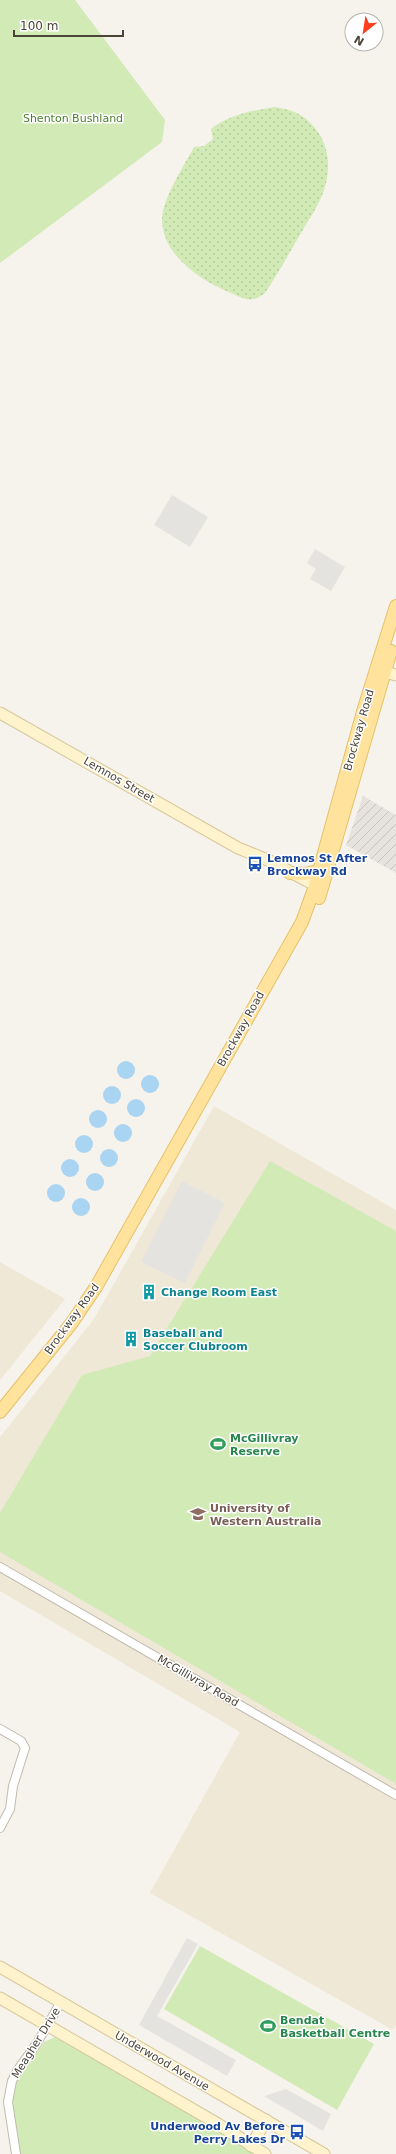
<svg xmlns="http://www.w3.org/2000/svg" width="396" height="2154" viewBox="0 0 396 2154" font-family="'DejaVu Sans',sans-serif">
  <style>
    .industrial { fill: url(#industrial-furrows) }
    .education { fill: #efe8d6 }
    .grass { fill: url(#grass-dots) }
    .green { fill: #d2eab5 }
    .parking { fill: #e5e3e0 }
    .water { fill: #a9d4f2 }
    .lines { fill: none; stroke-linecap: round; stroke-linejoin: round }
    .street-casing { stroke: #c2bbae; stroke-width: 10 }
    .secondary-casing { stroke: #d6c79b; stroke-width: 13 }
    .primary-casing { stroke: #e6c16a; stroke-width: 14 }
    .street { stroke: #fff; stroke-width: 8 }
    .secondary { stroke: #fff3cd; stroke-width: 11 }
    .primary { stroke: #ffe39c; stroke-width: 12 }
    .labels { text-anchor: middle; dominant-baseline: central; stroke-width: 3; stroke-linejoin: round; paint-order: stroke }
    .park-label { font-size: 11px; fill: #4a7f2a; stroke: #fff }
    .street-label { font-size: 11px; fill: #4b4439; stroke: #fff }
    .transit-label { font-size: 11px; font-weight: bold; fill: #164399; stroke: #fff; text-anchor: start }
    .culture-label { font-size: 11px; font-weight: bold; fill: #0d838f; stroke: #fff; text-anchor: start }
    .leisure-label { font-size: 11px; font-weight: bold; fill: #27864d; stroke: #fff; text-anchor: start }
    .education-label { font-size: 11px; font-weight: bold; fill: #785e54; stroke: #fff; text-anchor: start }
  </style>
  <defs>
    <pattern id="industrial-furrows" width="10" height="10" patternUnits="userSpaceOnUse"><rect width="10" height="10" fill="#e6e2dd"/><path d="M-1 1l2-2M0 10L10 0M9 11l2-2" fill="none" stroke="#c7c3be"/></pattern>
    <pattern id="grass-dots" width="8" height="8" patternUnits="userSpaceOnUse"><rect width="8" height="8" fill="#d2eab5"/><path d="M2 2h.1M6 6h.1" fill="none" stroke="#b6ca9c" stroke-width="1.8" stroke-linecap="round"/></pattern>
  </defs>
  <rect width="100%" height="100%" fill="#f6f3ec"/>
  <path class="industrial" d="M363 796 396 815V873L346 845Z"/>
  <g class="education">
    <path d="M214 1106 396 1210V2024L393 2030 150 1893 240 1732 0 1591V1437L94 1319Z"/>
    <path d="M0 1262 65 1299 0 1380Z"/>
  </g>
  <path class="grass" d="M275 107C294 110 306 115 318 132 327 145 330 162 327 178 324 198 311 216 301 233 289 253 278 274 265 293 262 295 258 298 254 299 247 301 238 296 231 293 201 281 162 255 162 219 163 197 184 166 194 147L204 146 213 139 211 129C231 114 251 111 275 107Z"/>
  <g class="green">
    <path d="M0 0H75L165 120 162 142 0 263Z"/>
    <path d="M270 1161 396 1231V1784L0 1552V1513L82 1375 150 1356Z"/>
    <path d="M200 1946 374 2044 337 2110 164 2009Z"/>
    <path d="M55 2037 197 2117 256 2154H20L12 2111 13 2096 17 2081 44 2042Z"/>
  </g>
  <g class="parking">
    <path d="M172 495 208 517 190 547 154 525Z"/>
    <path d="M315 549 345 567 331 591 310 579 316 569 307 563Z"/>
    <path d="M182 1181 225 1203 185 1283 141 1262Z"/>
    <path d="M187 1938 198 1944 157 2016 236 2060 227 2076 139 2025Z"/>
    <path d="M286 2089 331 2114 323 2131 264 2096Z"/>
  </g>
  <g class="water">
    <circle cx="126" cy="1070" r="9"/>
    <circle cx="150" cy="1084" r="9"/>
    <circle cx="112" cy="1095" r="9"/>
    <circle cx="136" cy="1108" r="9"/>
    <circle cx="98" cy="1119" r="9"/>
    <circle cx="123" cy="1133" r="9"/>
    <circle cx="84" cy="1144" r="9"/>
    <circle cx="109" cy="1158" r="9"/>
    <circle cx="70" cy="1168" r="9"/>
    <circle cx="95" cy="1182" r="9"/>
    <circle cx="56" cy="1193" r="9"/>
    <circle cx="81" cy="1207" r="9"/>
  </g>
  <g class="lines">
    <defs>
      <g id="street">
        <path d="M0 1567 396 1795"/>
        <path d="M0 1729 21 1741 25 1748 13 1786 10 1809 0 1828"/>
        <path d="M16 2154 8 2102 12 2081 17 2071 37 2043 61 2002"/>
      </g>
      <g id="secondary">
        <path d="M377 670 396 675"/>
        <path d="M0 713 238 848 270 861 311 883 323 885"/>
        <path d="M0 1967 324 2154"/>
        <path d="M0 1998 218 2124 265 2154"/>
        <path d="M251 2146 266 2120"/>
      </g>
      <g id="primary">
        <path d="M290 873 304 874 318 871"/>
        <path d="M319 898 391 651"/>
        <path d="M0 1412 71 1324 96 1287 302 922 314 889 364 708 396 606"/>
      </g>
    </defs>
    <use href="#street" class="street-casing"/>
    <use href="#secondary" class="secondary-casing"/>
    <use href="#primary" class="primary-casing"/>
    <use href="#street" class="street"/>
    <use href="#secondary" class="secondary"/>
    <use href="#primary" class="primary"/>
  </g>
  <defs>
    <symbol id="bus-bare" viewBox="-9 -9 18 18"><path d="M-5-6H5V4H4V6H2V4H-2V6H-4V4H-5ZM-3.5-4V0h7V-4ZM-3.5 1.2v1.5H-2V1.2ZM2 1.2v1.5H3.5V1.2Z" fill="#1a4fb4" stroke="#fff" stroke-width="2.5" paint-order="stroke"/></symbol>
    <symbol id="building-bare" viewBox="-9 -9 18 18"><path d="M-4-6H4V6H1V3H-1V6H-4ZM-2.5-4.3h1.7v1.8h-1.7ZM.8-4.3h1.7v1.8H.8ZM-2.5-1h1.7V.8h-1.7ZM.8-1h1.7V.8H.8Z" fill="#0f9aa8" stroke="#fff" stroke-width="2.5" paint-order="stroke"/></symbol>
    <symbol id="stadium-bare" viewBox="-9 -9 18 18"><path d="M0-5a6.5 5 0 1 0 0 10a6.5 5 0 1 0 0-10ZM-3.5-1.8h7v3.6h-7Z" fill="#2e9e5b" stroke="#fff" stroke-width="2.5" paint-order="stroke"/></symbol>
    <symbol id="university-bare" viewBox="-9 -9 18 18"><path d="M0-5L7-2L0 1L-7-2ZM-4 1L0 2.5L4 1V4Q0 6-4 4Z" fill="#8d6e63" stroke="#fff" stroke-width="2.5" paint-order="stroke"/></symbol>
  </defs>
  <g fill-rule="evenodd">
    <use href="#bus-bare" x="244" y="853" width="22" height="22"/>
    <use href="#building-bare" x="138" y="1281" width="22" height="22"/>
    <use href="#building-bare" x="120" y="1328" width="22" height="22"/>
    <use href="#stadium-bare" x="207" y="1433" width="22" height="22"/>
    <use href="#university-bare" x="187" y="1503" width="22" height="22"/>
    <use href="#stadium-bare" x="257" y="2015" width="22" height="22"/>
    <use href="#bus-bare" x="286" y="2121" width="22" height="22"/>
  </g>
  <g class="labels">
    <g class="park-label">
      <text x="73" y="118">Shenton Bushland</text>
    </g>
    <g class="street-label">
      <text transform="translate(359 730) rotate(-74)">Brockway Road</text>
      <text transform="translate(119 780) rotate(30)">Lemnos Street</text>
      <text transform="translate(241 1029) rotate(-61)">Brockway Road</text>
      <text transform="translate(72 1319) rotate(-54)">Brockway Road</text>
      <text transform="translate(198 1681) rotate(30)">McGillivray Road</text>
      <text transform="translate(36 2043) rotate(-58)">Meagher Drive</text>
      <text transform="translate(162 2061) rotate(30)">Underwood Avenue</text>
    </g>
    <g class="transit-label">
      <text x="267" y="858">Lemnos St After<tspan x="267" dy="13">Brockway Rd</tspan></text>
      <text x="285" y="2126" text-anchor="end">Underwood Av Before<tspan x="285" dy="13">Perry Lakes Dr</tspan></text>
    </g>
    <g class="culture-label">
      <text x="161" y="1292">Change Room East</text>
      <text x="143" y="1333">Baseball and<tspan x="143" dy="13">Soccer Clubroom</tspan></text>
    </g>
    <g class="leisure-label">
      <text x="230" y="1438">McGillivray<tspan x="230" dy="13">Reserve</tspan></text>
      <text x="280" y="2020">Bendat<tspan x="280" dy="13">Basketball Centre</tspan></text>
    </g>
    <g class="education-label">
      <text x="210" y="1508">University of<tspan x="210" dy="13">Western Australia</tspan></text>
    </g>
  </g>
  <g transform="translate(364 32) rotate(210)"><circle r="19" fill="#ffffff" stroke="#b7b4b0"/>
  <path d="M0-3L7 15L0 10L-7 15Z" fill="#fc3f1d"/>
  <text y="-6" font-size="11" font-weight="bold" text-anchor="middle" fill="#4b4439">N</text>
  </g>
  <path d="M14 30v6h109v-6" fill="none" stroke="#4b4439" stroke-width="2"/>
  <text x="20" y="30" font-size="12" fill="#4b4439" stroke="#ffffff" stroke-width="3" paint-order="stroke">100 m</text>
</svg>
